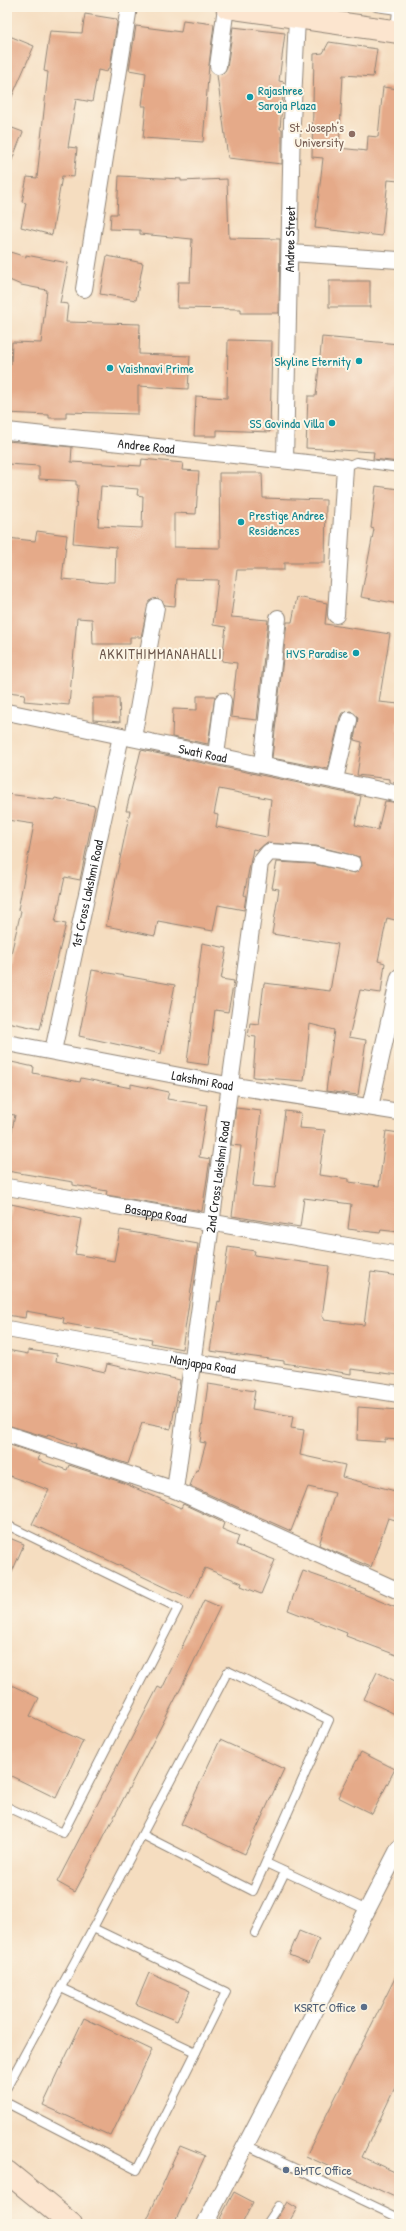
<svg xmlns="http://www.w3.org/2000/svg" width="406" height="2231" viewBox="0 0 406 2231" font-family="'Patrick Hand',sans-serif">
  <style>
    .building { fill: #e5aa89; fill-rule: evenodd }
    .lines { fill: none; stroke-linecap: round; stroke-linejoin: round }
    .lane-casing { stroke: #908476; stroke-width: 10 }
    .street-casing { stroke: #908476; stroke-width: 18 }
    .secondary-casing { stroke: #908476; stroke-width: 24 }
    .lane { stroke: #fff; stroke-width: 8 }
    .street { stroke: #fff; stroke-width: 16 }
    .secondary { stroke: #fce5cf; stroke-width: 22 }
    .culture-dot { fill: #0f9aa8; stroke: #fcf5e5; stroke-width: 1.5 }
    .education-dot { fill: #8d6e63; stroke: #fcf5e5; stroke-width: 1.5 }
    .service-dot { fill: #5c6f8a; stroke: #fcf5e5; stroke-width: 1.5 }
    .labels { text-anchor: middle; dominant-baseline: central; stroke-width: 4; stroke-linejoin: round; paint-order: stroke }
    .culture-label { font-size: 13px; fill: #0d838f; stroke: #fcf5e5; text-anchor: start }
    .education-label { font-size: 13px; fill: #785e54; stroke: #fcf5e5; text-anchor: end }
    .street-label { font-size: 13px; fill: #2b2b2b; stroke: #fcf5e5 }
    .service-label { font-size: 13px; fill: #4e5e75; stroke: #fcf5e5; text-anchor: end }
    .neighbourhood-label { font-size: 14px; letter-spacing: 1px; fill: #6c574c; stroke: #fcf5e5 }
  </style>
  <rect width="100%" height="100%" fill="#fcf5e5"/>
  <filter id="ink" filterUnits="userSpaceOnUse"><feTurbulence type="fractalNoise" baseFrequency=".025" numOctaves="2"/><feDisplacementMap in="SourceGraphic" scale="8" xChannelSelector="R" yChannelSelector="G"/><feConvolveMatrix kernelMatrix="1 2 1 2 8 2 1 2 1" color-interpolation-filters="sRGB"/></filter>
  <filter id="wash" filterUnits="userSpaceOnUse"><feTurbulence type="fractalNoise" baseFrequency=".012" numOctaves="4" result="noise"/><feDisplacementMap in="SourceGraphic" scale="16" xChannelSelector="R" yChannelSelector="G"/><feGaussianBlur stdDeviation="0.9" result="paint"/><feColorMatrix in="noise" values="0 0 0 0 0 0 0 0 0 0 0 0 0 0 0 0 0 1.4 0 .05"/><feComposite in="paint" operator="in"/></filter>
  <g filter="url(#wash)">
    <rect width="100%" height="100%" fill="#f5ddc0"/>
    <g id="blocks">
      <g class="building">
        <path d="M85 14 116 19 117 23 110 68H108L107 72 98 70 92 102 76 99 68 147 77 148 74 177 62 176 52 235 21 227 26 203 22 202 27 177 37 178 48 72 44 71 50 31 82 33Z"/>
        <path d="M183 20 214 24 209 65 203 142 143 138 146 106H142L146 73 129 70 136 26 181 32Z"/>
        <path d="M233 27 285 33 279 81 284 82 280 129H282V164L228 158 217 75 225 72 227 68Z"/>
        <path d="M7 35 34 46 7 108Z"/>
        <path d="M329 42 377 49 373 77 343 75 339 148 367 151 368 136 378 137 383 87 399 89V181L388 180 382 236 315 228 323 158 312 157 314 54 323 53Z"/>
        <path d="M7 126 23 132 8 170H7Z"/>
        <path d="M119 176 181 179V181L227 179 229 238 280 239 279 313H241V309L177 308 178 282H190L192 239 140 234V230L110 229 111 214H117Z"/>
        <path d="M7 251 26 257V255L68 263 60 303 68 304 66 322 140 324 139 354 190 356 188 389 138 386V414L66 412V418H49V415L7 413 8 363 11 364 12 342 41 343 47 290 21 285 7 279Z"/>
        <path d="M107 256 143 263 136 300 100 294Z"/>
        <rect x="329" y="281" width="41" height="26"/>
        <path d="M322 337 399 344V462L373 459 374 452 306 448 308 396H316Z"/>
        <path d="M228 340 272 341 270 432 217 430V436H194L196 396 227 398Z"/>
        <path d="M7 441 72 447 71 462 141 466 142 459 183 463 182 470 199 471 196 514 174 513V547L220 548 219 473H262L263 498 326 500 325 563H284V570H237L231 617 268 620 257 720 231 717 237 663 222 661 226 627 213 625 218 580 177 579 175 606 165 605 158 598 149 601 141 637H130V644H93L92 619 77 618 69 705 24 701 25 694 7 692V538L35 541 37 531 67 535 62 579 107 583 108 582H115L116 547 73 543 78 485H76V481L39 479V466L7 464ZM101 486 138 489 137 495 143 496 142 528 98 526Z"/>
        <path d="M376 486 399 489V604L361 597 374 529 371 528Z"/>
        <path d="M297 597 327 603 325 624 390 634 379 702 399 704 397 730H399V784L390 782V779L357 775 362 742 354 740 358 718 351 711 342 713 340 717 328 769 272 758 287 622H292Z"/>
        <path d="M197 696H215L208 744 172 737 173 709 197 710Z"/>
        <path d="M93 698H119L120 722 93 720Z"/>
        <path d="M141 750 361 796 355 825 378 830 385 801 399 803V921L387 918 378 961 385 963 381 993 360 990 349 1037 366 1040 358 1095 326 1091 334 1030 310 1024 304 1081 253 1077 256 1037 248 1036 250 1023 259 1024 264 983 330 991 338 944 272 934 279 889 272 888 277 862 313 864 355 873 362 866 360 857 316 846 266 843 258 850 253 849 244 895 246 896 244 910 218 905 213 931 158 921 155 936 106 926 130 811H126ZM219 789 271 799 267 837 216 827 218 815 214 814Z"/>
        <path d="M7 794 54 800 55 798 95 806 80 880 65 877 55 922 66 924 40 1029 7 1022V971L21 911 18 910 34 824 7 820Z"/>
        <path d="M202 943 227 948 221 979 234 981 228 1012 215 1010 208 1065 187 1062Z"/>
        <path d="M92 970 175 985 161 1054 79 1036Z"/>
        <path d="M7 1061 34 1067 33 1073 80 1082 81 1078 131 1088V1084L169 1092 167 1099 207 1105 199 1157 210 1159 202 1211 106 1195 107 1191 73 1185V1182L7 1171V1156L15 1115 7 1114Z"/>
        <path d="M236 1108 261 1111 253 1186 275 1188 285 1111 301 1113 299 1128 325 1130 319 1175 349 1179V1182L379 1186 386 1131 399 1133V1232L381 1230 380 1233 348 1229 351 1204 304 1198 300 1227 232 1216 241 1146 231 1145Z"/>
        <path d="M11 1204 81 1219 75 1254 114 1261 120 1230 198 1244 182 1349 151 1343 152 1339 63 1323 64 1318 26 1311 25 1318 7 1315V1225Z"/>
        <path d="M228 1247 255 1251 254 1255 329 1266 322 1317 324 1318V1320L364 1325 371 1272 399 1276V1300L395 1328 399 1329V1375L351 1369V1374L284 1363V1361L210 1351 218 1301 220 1302Z"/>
        <path d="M7 1350 28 1354V1350L57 1354 56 1361 105 1372 107 1364 180 1380 171 1429 142 1423 128 1464 75 1447 76 1444 48 1434 47 1437 7 1425Z"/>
        <path d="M208 1384 255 1391 252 1409 293 1416 291 1428 304 1430 300 1455 345 1465 342 1477 399 1492V1511L396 1520 388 1518 371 1567 319 1545 335 1493 308 1487 291 1531 190 1486 196 1470 198 1471 206 1443 200 1442Z"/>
        <path d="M358 1407 399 1410V1440L385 1439V1442L357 1440Z"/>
        <path d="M7 1444 40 1455 38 1460 67 1470 69 1465 121 1482 181 1508 183 1504 224 1523 222 1529 239 1536 236 1545 275 1560 261 1594 241 1586 242 1583 205 1568 190 1599 32 1524 49 1490 7 1475Z"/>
        <path d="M7 1537 24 1544 7 1584Z"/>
        <path d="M303 1571 357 1590 356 1591 399 1609V1656L346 1636 347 1633 288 1610Z"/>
        <path d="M204 1600 220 1607 182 1686 75 1892 57 1882 158 1687 162 1689Z"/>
        <path d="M377 1672 399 1683V1716L364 1699Z"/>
        <path d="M7 1683 39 1698 30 1716 83 1741 56 1798 7 1774Z"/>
        <path d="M220 1740 284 1769 245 1854 181 1824Z"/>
        <path d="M361 1752 395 1769 372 1814 338 1797Z"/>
        <path d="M299 1931 319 1939 309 1963 289 1955Z"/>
        <path d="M399 1970V2079L362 2157 399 2174V2199L306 2156Z"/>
        <path d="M149 1973 190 1991 177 2021 136 2004Z"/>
        <path d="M84 2018 152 2050 111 2136 43 2105Z"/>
        <path d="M180 2146 205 2156 174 2224H145Z"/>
        <path d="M234 2192 253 2202 242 2224H217Z"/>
        <path d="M287 2202 297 2208 288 2224H273Z"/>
      </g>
    </g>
  </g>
  <g filter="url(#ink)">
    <use href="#blocks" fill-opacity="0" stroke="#908476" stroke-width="1"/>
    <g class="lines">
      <defs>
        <g id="lane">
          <path d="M376 7 397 10 395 30"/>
          <path d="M345 467 356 462 399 468"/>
          <path d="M7 1525 178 1608 63 1833 7 1807"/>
          <path d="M266 1863 367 1910"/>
          <path d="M93 1928 228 1671 329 1720 253 1891 143 1835"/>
          <path d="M255 1933 285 1872"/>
          <path d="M61 1988 196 2052"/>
          <path d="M7 2087 93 1928 226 1992 137 2170 7 2103"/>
          <path d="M246 2145 399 2218"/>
          <path d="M266 2224 278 2206"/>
        </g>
        <g id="street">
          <path d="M218 66 226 7"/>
          <path d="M290 253 399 260"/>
          <path d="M84 289 129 7"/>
          <path id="s1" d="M7 431 345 467 336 615"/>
          <path id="s2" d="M285 460 292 122 297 18"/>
          <path id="s3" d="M7 712 399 794"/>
          <path d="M133 738 156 607"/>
          <path d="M216 755 223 701"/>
          <path d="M262 764 278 618"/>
          <path d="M335 779 349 720"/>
          <path id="s4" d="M7 1043 222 1084 399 1112"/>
          <path id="s5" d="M53 1051 121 736"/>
          <path d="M370 1107 399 977"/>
          <path id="s6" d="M7 1187 399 1255"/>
          <path id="s7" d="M7 1329 192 1362 399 1394"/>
          <path d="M7 1434 175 1490 399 1591"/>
          <path id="s8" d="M175 1490 260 863 269 852 314 855 353 864"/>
          <path d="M205 2224 399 1848"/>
        </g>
        <g id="secondary">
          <path d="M227 7 399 32"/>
          <path d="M7 2172 71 2224"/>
        </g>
      </defs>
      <use href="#lane" class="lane-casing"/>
      <use href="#street" class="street-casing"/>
      <use href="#secondary" class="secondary-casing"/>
      <use href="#lane" class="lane"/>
      <use href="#street" class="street"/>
      <use href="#secondary" class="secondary"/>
    </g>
  </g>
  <g class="culture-dot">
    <circle cx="250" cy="97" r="4"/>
    <circle cx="359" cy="361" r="4"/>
    <circle cx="110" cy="368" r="4"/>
    <circle cx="332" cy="423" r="4"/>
    <circle cx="241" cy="522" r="4"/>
    <circle cx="356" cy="653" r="4"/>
  </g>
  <circle class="education-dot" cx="352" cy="134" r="4"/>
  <g class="service-dot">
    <circle cx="364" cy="2007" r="4"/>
    <circle cx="286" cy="2170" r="4"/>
  </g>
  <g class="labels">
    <g class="culture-label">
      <text x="258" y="90">Rajashree<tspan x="258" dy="15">Saroja Plaza</tspan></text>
      <text x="351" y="361" text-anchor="end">Skyline Eternity</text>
      <text x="118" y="368">Vaishnavi Prime</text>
      <text x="324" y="423" text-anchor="end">SS Govinda Villa</text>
      <text x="249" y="515">Prestige Andree<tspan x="249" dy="15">Residences</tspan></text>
      <text x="348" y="653" text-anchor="end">HVS Paradise</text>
    </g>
    <g class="education-label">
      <text x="344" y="127">St. Joseph's<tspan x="344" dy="15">University</tspan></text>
    </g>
    <g class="street-label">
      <text stroke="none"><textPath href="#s2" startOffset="221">Andree Street</textPath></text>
      <text stroke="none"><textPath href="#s1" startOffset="140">Andree Road</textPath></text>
      <text stroke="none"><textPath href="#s3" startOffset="200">Swati Road</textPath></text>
      <text stroke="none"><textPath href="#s5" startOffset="161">1st Cross Lakshmi Road</textPath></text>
      <text stroke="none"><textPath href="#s4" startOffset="199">Lakshmi Road</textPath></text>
      <text stroke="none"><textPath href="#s8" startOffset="316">2nd Cross Lakshmi Road</textPath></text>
      <text stroke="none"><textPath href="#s6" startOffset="151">Basappa Road</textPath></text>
      <text stroke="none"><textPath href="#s7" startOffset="199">Nanjappa Road</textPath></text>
    </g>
    <g class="service-label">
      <text x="356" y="2007">KSRTC Office</text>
      <text x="294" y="2170" text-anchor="start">BMTC Office</text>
    </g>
    <g class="neighbourhood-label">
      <text x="161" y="653">AKKITHIMMANAHALLI</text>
    </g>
  </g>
  <rect width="406" height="2231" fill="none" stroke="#fcf5e5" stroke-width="24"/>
</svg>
